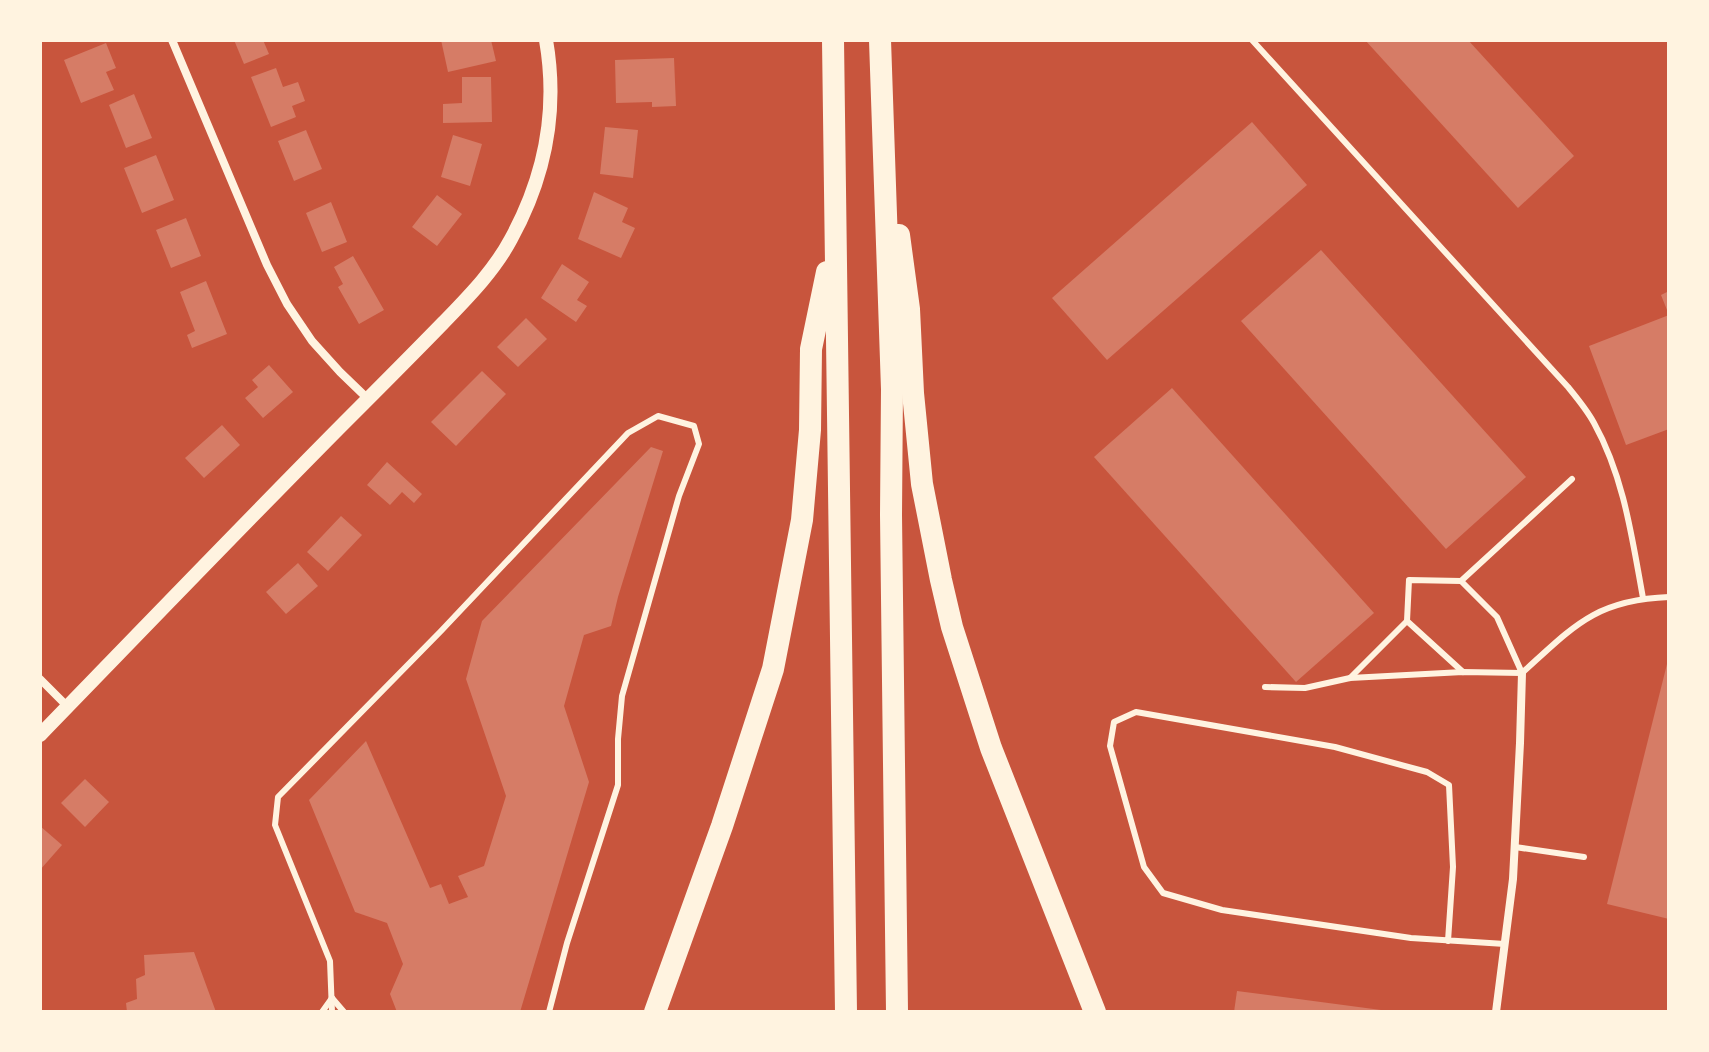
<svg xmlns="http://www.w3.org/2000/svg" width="1709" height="1052" viewBox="0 0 1709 1052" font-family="Ubuntu,sans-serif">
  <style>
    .building { fill: #d67c66 }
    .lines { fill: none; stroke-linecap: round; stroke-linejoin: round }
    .service { stroke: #fff3e0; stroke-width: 6 }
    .minor { stroke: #fff3e0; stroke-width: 8 }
    .tertiary { stroke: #fff3e0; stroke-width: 14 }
    .motorway { stroke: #fff3e0; stroke-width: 22 }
  </style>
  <rect width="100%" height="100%" fill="#c8553d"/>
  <g class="building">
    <path d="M234 40H263L269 54 244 64Z"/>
    <path d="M441 40H491L496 61 448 72Z"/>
    <path d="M1365 40H1468L1574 156 1518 208Z"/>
    <path d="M106 43 116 68 106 72 114 90 81 103 64 60Z"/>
    <path d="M674 58 676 106 652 107V102L616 103 615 60Z"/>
    <path d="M276 68 283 87 298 82 305 101 292 106 296 117 271 127 251 77Z"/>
    <path d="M462 77H491L492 122 443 123V104L462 103Z"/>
    <path d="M134 94 152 138 126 148 109 105Z"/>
    <path d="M1252 122 1307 185 1107 360 1052 298Z"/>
    <path d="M605 127 638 130 633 178 600 174Z"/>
    <path d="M306 130 322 169 294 181 278 141Z"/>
    <path d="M453 135 482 144 470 186 441 177Z"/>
    <path d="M156 155 174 200 142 213 124 168Z"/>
    <path d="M594 192 628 208 622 222 635 228 621 258 578 239Z"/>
    <path d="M437 195 462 214 437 246 412 227Z"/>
    <path d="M331 202 347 242 322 252 306 213Z"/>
    <path d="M186 218 201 256 171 268 156 230Z"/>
    <path d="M1321 250 1526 477 1446 549 1241 321Z"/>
    <path d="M353 256 384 310 359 324 338 287 343 284 334 267Z"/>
    <path d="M562 264 589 282 577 300 587 306 576 322 541 298Z"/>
    <path d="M206 281 227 334 192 348 187 335 195 331 180 292Z"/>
    <path d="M1669 291V429L1626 445 1589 346 1669 315 1661 295Z"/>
    <path d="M526 318 547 339 518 367 497 347Z"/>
    <path d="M269 365 293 392 263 418 245 398 258 387 252 380Z"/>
    <path d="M482 371 506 394 456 446 431 422Z"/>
    <path d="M1172 388 1374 613 1296 682 1094 457Z"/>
    <path d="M222 425 240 445 204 478 185 458Z"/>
    <path d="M651 447 663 451 618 597 611 626 584 635 564 706 589 782 520 1012H397L390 994 403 964 387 923 355 912 309 800 366 741 430 888 441 884 449 904 468 897 458 876 484 866 506 796 466 679 482 621Z"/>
    <path d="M387 462 422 494 414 503 402 492 390 505 367 485Z"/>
    <path d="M341 516 362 535 328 571 307 552Z"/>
    <path d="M298 563 318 586 286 614 266 592Z"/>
    <path d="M1668 660H1669V919L1607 904Z"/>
    <path d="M85 779 109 802 85 827 61 803Z"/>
    <path d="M40 826 62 845 40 870Z"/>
    <path d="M194 952 216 1012H127L126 1003 137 999 136 979 145 975 144 955Z"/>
    <path d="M1237 991 1381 1010 1380 1012H1234Z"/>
  </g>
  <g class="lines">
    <g class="service">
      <path d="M1252 40 1568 387C1577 398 1587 410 1594 423 1624 477 1632 538 1643 598"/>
      <path d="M1461 581 1409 580 1407 621 1463 672"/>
      <path d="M1522 673C1574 626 1595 600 1669 597"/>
      <path d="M1350 678 1407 621"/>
      <path d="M1265 687 1305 688 1350 678 1463 672 1522 673 1497 617 1461 581 1572 479"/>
      <path d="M1515 847 1584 857"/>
      <path d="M1448 941 1453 867 1449 785 1427 772 1335 747 1136 712 1114 722 1110 746 1144 867 1163 893 1222 910 1411 938 1505 944"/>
      <path d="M332 998 344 1012"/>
      <path d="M322 1012 332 998"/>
      <path d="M332 1012 330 961 275 825 278 797 441 631 628 433 658 416 694 426 699 444 679 496 622 696 618 739V785L567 943 549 1012"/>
    </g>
    <g class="minor">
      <path d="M172 40 267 265 287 304 312 341 340 372 368 399"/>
      <path d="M40 679 68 707"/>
      <path d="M1496 1012 1513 879 1520 743 1522 673"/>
    </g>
    <path class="tertiary" d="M40 735C140 632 239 529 340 427 375 392 409 358 443 323 468 297 494 271 511 239 545 177 558 109 546 40"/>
    <g class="motorway">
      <path d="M833 40 846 1012"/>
      <path d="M880 40 892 389 891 515 897 1012"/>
      <path d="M899 235 909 309 913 393 922 484 941 580 952 627 991 748 1095 1012"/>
      <path d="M655 1012 722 826 773 669 802 520 810 430 811 349 827 272"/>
    </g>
  </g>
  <rect width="1709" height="1052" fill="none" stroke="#fff3e0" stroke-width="84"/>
</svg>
